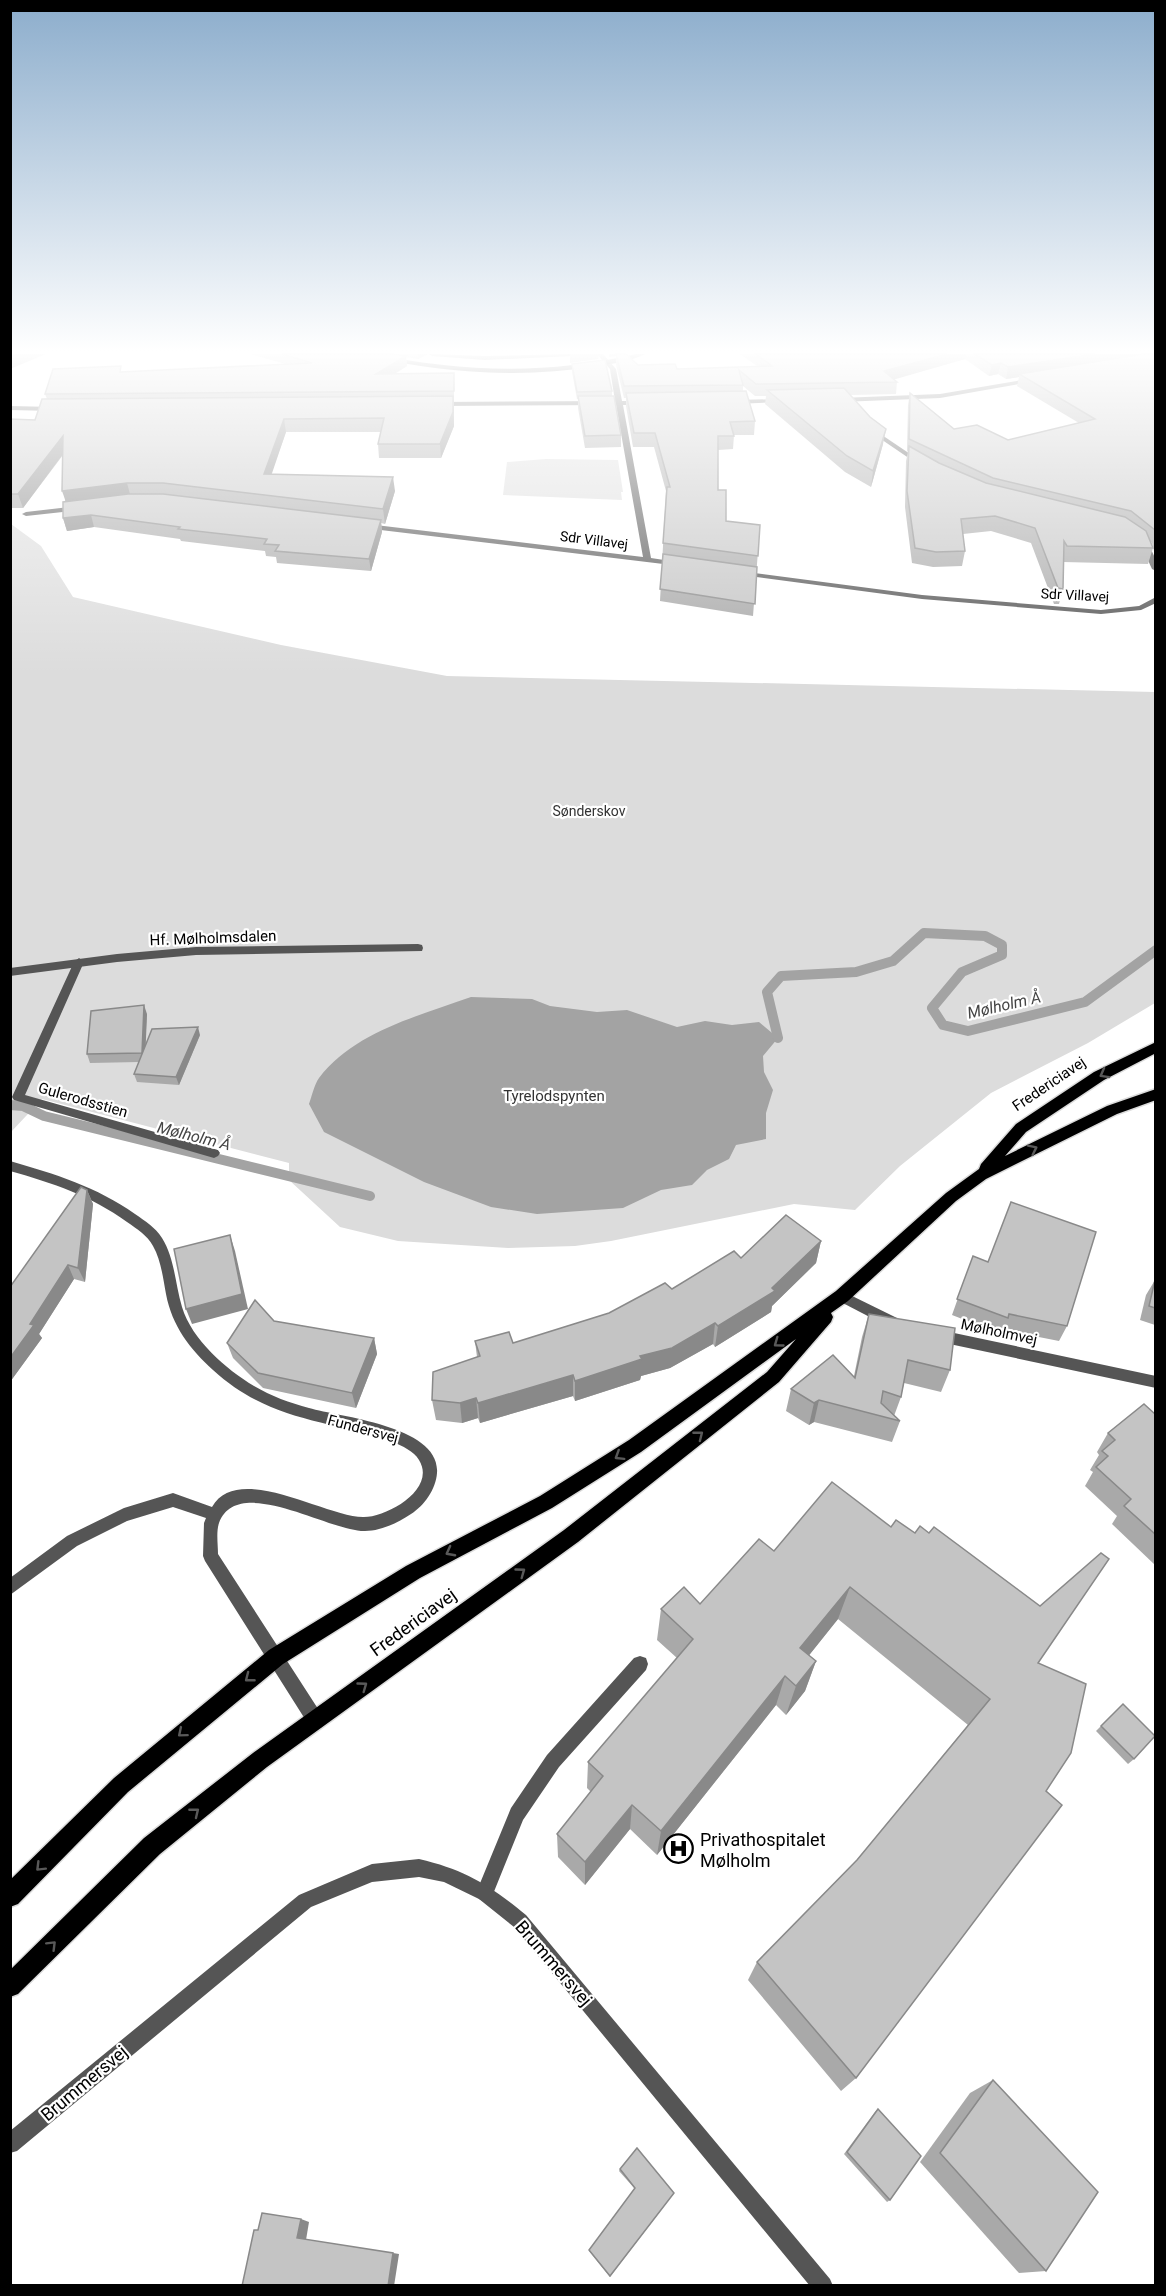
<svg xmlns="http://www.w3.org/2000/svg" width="1166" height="2296" viewBox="0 0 1166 2296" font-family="Roboto,sans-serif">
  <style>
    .green { fill: #dcdcdc }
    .water { fill: #a3a3a3 }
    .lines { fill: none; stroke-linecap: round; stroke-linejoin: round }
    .stream { stroke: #a3a3a3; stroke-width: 10 }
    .primary-casing { stroke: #dbdbdb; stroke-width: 3 }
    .service { fill: #555; fill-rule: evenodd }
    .minor { fill: #555; fill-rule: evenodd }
    .secondary { fill: #222; fill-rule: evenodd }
    .primary { fill: #000; fill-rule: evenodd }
    .wall { fill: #a9a9a9 }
    .shaded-wall { fill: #898989 }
    .building { fill: #c4c4c4; stroke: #898989; stroke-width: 1.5 }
    .oneway { stroke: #595959 }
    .labels { text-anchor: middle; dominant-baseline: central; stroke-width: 4.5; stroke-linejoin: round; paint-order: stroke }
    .far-street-label { font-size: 14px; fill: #000; stroke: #fff }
    .far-park-label { font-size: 14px; fill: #333; stroke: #fff }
    .street-label { font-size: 15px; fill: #000; stroke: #fff }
    .park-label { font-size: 15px; fill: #333; stroke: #fff }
    .water-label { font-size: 16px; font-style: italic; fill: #444; stroke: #fff }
    .near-street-label { font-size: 18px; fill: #000; stroke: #fff }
    .near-poi-label { font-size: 18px; fill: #000; stroke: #fff; text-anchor: start }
  </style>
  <rect width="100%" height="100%" fill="#fff"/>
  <g class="green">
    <path d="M546 459 618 460 623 492H621L622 500 503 495 507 462Z"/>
    <path d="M11 524 41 546 73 597 281 645 447 676 1155 692V1003L1088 1043 991 1093 900 1166 855 1210 794 1204 611 1241 575 1246 508 1248 398 1241 340 1227 289 1180V1163L42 1099 11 1132Z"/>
  </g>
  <path class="water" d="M471 997 532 999 550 1006 597 1012 627 1010 677 1027 705 1021 732 1025 759 1022 778 1038 763 1056 764 1072 773 1090 766 1113V1139L736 1145 729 1159 707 1170 692 1185 661 1190 623 1208 537 1214 491 1207 424 1182 324 1132 309 1104C312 1096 314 1085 319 1078 354 1032 418 1016 471 997Z"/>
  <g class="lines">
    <g class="stream">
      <path d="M778 1038 767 992 781 976 856 972 893 961 924 933 985 936 1002 945V955L962 972 932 1008 943 1025 968 1031 1085 1002 1156 950"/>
      <path d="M10 1105 23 1106 44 1116 370 1196"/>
    </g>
    <defs>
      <path id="primary" d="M1156 1042V1053L1104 1080 1026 1132 1005 1156 1107 1106 1156 1089V1100L1117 1114 986 1179 956 1201 848 1301 831 1313 833 1317 831 1322 779 1382 578 1542 267 1767 160 1854 18 1994 10 1997V1970L144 1838 253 1753 564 1530 767 1372 796 1339 641 1452 552 1508 420 1578 283 1664 128 1792 18 1904 10 1907V1880L114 1778 269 1650 406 1566 540 1496 629 1440 836 1291 946 1193 979 1169 981 1164 1016 1124 1094 1072Z"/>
    </defs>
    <use href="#primary" class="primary-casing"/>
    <g class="service">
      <path d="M79 958 84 962 25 1095 218 1150 220 1153 218 1156 214 1158 14 1100 12 1097 74 962Z"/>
      <path d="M640 1656 646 1658 648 1664 646 1670 559 1767 523 1820 491 1899 485 1902 479 1899 476 1893 511 1808 547 1755 634 1658Z"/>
    </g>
    <g class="minor">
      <path d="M597 354H603L616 369 622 401H642L645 403 642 405H623L651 558 677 562H680V566L364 528V524H367L643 557 616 405 438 406 435 404 438 402 615 401 610 369Z"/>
      <path d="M1034 378 1036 379V381L940 398 840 402 837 400 840 398 940 394Z"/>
      <path d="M780 399 783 401 782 402 735 404 732 402 735 400Z"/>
      <path d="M10 406 54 407 57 409 54 411 10 410Z"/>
      <path d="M869 429H873L925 464 919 465 869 431Z"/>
      <path d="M78 506 82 508 81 510 26 516 22 514 26 512Z"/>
      <path d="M1141 541 1148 543 1156 560V571L1152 569 1140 543Z"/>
      <path d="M739 571 922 595 1101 610 1139 606 1156 597V603L1141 610 1101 614 922 599 742 575H739Z"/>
      <path d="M418 944 422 945 423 948 422 951 196 955 117 962 10 976V968L117 954 196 947Z"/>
      <path d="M10 1161C55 1174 97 1187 135 1214 145 1221 155 1227 162 1238 175 1259 175 1284 182 1307 192 1340 226 1369 254 1386 271 1396 290 1403 309 1408 340 1417 441 1426 437 1473 436 1489 424 1506 411 1514 398 1523 380 1531 365 1531 330 1532 238 1473 219 1523 216 1532 218 1545 218 1554L322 1715 324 1721 322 1727 316 1729 310 1727 205 1561 203 1556 204 1523 206 1518 173 1507 127 1521 77 1546 10 1595V1578L67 1536 124 1508 173 1493 212 1507C238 1461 327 1518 364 1517 387 1517 437 1489 419 1460 414 1451 402 1446 393 1442 326 1419 270 1422 213 1370 190 1349 172 1326 166 1294 163 1278 161 1260 153 1246 147 1235 137 1229 127 1222 91 1196 53 1183 10 1171Z"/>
      <path d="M842 1291 897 1318 899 1322 897 1326 892 1328 887 1326 837 1300 835 1296 837 1292Z"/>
      <path d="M940 1330 1156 1376V1388L940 1342 935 1340 933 1336 935 1332Z"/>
      <path d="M419 1859C466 1870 489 1885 526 1915L830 2279 833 2286H810L514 1927 479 1899 444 1882 419 1877 372 1882 311 1907 17 2151 10 2153V2131L299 1895 372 1864Z"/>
    </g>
    <g class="secondary">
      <path d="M363 354H373C461 372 548 375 636 354H645C632 361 612 364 596 366 533 377 470 374 408 364 394 362 375 360 363 354Z"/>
      <path d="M429 354 485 356 575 354 572 356 485 360 432 356Z"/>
    </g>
    <use href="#primary" class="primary"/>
  </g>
  <g class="wall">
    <path d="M251 354H428L418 359 406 357 407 366 395 374 454 373V426L441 458H379L378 444 381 432H286L271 474 395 491 385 524 381 523 382 532 371 571 277 563 276 557 266 556 265 551 181 541 180 539 94 527 67 531 63 518 65 501 63 455 23 508H10V419L35 420 47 399 45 394 123 372 285 364Z"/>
    <path d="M616 354 638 365 677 369 757 366 740 354H1155V555L1152 543 1150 541 1153 548 1148 564 1063 562V589L1059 604H1054L1031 543 991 531 963 534 965 551 962 566 933 567 912 563 905 507 906 461 908 452 907 451 908 405 910 393 954 429 1008 440 1079 423 1017 386 1019 377 1006 379 998 374 989 376 965 359 894 379 897 382 896 394 849 395 883 444 871 487 845 472 765 404 766 396H755L743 386V391L755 421 754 435H734L733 449 718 450V490L726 521 760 525 753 616 660 601 666 491 654 447H633L626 406V398H624L616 365Z"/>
    <path d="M572 364 612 391V396L621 435V447L585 448 578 408V399H577L572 372Z"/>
    <path d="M147 1014 145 1045 200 1035 179 1085 137 1082 134 1074 139 1062 90 1063 87 1054Z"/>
    <path d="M87 1190 93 1204 85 1282 74 1279 39 1334 42 1338 10 1382Z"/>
    <path d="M821 1241 816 1263 772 1306 771 1312 715 1347 713 1344 670 1368 641 1376 640 1380 575 1401 573 1396 480 1423 478 1418 462 1423 436 1420 432 1400 477 1357 475 1341 513 1343 609 1313 672 1289 741 1258Z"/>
    <path d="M973 1256 1067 1326 1059 1341 1003 1330 1001 1334 952 1315Z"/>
    <path d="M1155 1280V1325L1140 1320 1146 1295Z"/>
    <path d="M869 1314 950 1370 941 1392 904 1383 901 1397 894 1416 900 1421 892 1442 814 1422 809 1425 786 1411 791 1389 854 1376 862 1337Z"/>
    <path d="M374 1338 377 1354 356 1408 263 1388 233 1358 227 1343Z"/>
    <path d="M1155 1414V1565L1112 1524 1117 1516 1085 1486 1093 1472 1090 1470 1099 1455 1097 1452 1108 1433Z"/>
    <path d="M774 1551 1038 1663 856 2078 841 2091 748 1980 757 1962 857 1860 968 1725 838 1619 809 1655 816 1661 805 1691 786 1715 776 1705 657 1855 630 1829 585 1885 558 1857 557 1834 591 1792 587 1788 588 1762 677 1658 657 1640 661 1609 700 1604Z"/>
    <path d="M1101 1726 1134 1759 1128 1764 1096 1731Z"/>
    <path d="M993 2080 1046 2271 1019 2273 920 2162 970 2093Z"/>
    <path d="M878 2109 890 2200 887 2202 844 2154 875 2112Z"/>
    <path d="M620 2169 674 2193 610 2277 589 2251 635 2189 619 2171Z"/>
  </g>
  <g class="shaded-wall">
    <path d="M15 354H46L10 369V356Z"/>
    <path d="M418 354H428L418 359Z"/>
    <path d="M570 354H599L598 359 570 363Z"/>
    <path d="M609 354H616V356L609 357Z"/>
    <path d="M947 354H966L965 359 882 383 884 371Z"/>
    <path d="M1095 354H1155L1019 374V377L1006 379 1008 367Z"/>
    <path d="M406 356 407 366 377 384 376 374Z"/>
    <path d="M1001 363 998 374 989 376 992 365Z"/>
    <path d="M453 396 454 426 441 458 440 444Z"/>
    <path d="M284 419 286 432 267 488 264 474Z"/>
    <path d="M886 429 883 444 871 487 873 471Z"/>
    <path d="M63 436 66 450 23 508 18 494Z"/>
    <path d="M393 477 395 491 385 524 383 509Z"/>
    <path d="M127 483 131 498 67 505 62 491Z"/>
    <path d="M91 515 94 527 67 531 63 518Z"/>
    <path d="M381 520 382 532 371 571 369 559Z"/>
    <path d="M144 1005 147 1014 145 1062 142 1053Z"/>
    <path d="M198 1027 200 1035 179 1085 176 1077Z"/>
    <path d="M87 1190 93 1204 85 1282 78 1268Z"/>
    <path d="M230 1235 235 1251 248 1309 192 1324 186 1309Z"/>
    <path d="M821 1241 816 1263 772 1306 771 1312 715 1347 718 1326 772 1288Z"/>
    <path d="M68 1265 74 1279 39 1334 42 1338 10 1382V1358L30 1324Z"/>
    <path d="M715 1323 713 1344 670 1368 641 1376 640 1380 575 1401V1381L640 1356Z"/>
    <path d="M374 1338 377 1354 356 1408 352 1393Z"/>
    <path d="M573 1375V1396L480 1423 478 1403Z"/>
    <path d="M476 1398 478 1418 462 1423 460 1403Z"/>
    <path d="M819 1400 814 1422 809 1425 814 1403Z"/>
    <path d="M850 1587 838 1619 791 1678 800 1648Z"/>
    <path d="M816 1661 805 1691 786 1715 796 1686Z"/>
    <path d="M785 1676 776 1705 657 1855 661 1831Z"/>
    <path d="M632 1805 630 1829 585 1885V1862Z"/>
    <path d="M301 2219 309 2222 306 2240 297 2238Z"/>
    <path d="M393 2253 399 2254 394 2286H388Z"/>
  </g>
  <g class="building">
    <path d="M282 354H391L406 356 376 374 454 373V391L45 394 53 369 121 366 120 372 312 363Z"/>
    <path d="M616 354H626L638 365 675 364 677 369 772 366 756 354H947L884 371 897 382 756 384 739 370 743 385 624 386Z"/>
    <path d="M975 354H1095L1008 367 1001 363 992 365Z"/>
    <path d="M1143 354H1155V530L1131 511 993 478 909 439 910 393 954 429 977 425 1008 440 1095 419 1019 374Z"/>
    <path d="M605 360 612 391 577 392 572 364Z"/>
    <path d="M844 388 870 417 886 429 873 471 847 456 767 390Z"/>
    <path d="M746 391 755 421 730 422 734 436H718V490H726V521L760 525 758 556 663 543 667 487H670L655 433H634L626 393Z"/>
    <path d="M453 396V412L440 444H378L384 418 284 419 264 474 393 477 383 509 163 483H127L62 491 63 436 18 494H10V419L35 420 42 399Z"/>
    <path d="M578 396H614L621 435 585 436Z"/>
    <path d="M909 446 939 463 986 483 1125 517 1146 531 1153 548 1067 546 1064 541 1063 589 1058 588 1035 528 995 516 961 519 965 551 936 552 915 548 907 491Z"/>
    <path d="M128 494H163L381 520 369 559 275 551 279 545 264 544 267 539 178 529 180 527 91 515 63 518V502Z"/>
    <path d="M663 554 757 567 755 604 660 589Z"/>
    <path d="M144 1005 142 1053 87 1054 91 1011Z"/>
    <path d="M198 1027 176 1077 134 1074 152 1029Z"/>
    <path d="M81 1187 87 1190 78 1268 68 1265 30 1324 34 1325 10 1358V1287Z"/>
    <path d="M1011 1202 1096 1232 1067 1326 1009 1314 1008 1318 957 1299 973 1256 988 1262Z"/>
    <path d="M786 1215 821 1241 772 1288 775 1291 718 1326 715 1323 672 1348 640 1356 642 1359 575 1381 573 1375 478 1403 476 1398 460 1403 432 1400 433 1372 480 1356 475 1341 509 1332 513 1343 609 1313 665 1283 672 1289 734 1251 741 1258Z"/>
    <path d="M230 1235 242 1294 186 1309 174 1249Z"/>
    <path d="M1155 1280V1308L1149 1306Z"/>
    <path d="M255 1300 274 1321 374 1338 352 1393 258 1373 227 1343Z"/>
    <path d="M869 1314 955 1328 950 1370 908 1360 901 1397 883 1391 881 1403 900 1421 819 1400 814 1403 791 1389 833 1355 855 1378Z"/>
    <path d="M1144 1404 1155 1414V1534L1124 1506 1131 1499 1096 1467 1108 1456 1102 1451 1115 1440 1108 1433Z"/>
    <path d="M832 1482 891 1527 896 1520 915 1533 920 1526 929 1533 934 1527 1040 1606 1101 1553 1109 1559 1038 1663 1086 1684 1071 1753 1046 1791 1062 1805 856 2078 757 1962 857 1860 990 1699 850 1587 800 1648 816 1661 796 1686 785 1676 661 1831 632 1805 585 1862 557 1834 603 1776 588 1762 693 1639 661 1609 684 1587 700 1604 759 1539 774 1551Z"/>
    <path d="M1123 1704 1155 1736 1134 1759 1101 1726Z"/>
    <path d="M993 2080 1098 2192 1046 2271 940 2153Z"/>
    <path d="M878 2109 921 2156 890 2200 847 2152Z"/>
    <path d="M637 2148 674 2193 610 2276 589 2250 635 2188 620 2169Z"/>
    <path d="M262 2213 301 2219 297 2238 393 2253 388 2286H242L254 2230H258Z"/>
  </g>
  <defs><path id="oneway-chevron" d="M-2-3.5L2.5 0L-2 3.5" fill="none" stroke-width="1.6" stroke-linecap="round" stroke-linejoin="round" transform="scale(1.5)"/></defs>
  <g class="oneway">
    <use href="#oneway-chevron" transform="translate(1104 1074) rotate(151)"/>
    <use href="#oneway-chevron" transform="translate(1033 1149) rotate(-26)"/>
    <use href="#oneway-chevron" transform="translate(778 1343) rotate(144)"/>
    <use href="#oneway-chevron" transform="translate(699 1435) rotate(-38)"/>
    <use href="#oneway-chevron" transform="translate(619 1456) rotate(148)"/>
    <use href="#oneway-chevron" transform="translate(450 1552) rotate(152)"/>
    <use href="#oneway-chevron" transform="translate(521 1572) rotate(-36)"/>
    <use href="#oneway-chevron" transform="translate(249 1678) rotate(142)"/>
    <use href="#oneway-chevron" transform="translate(363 1686) rotate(-36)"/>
    <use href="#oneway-chevron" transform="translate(182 1733) rotate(140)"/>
    <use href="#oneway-chevron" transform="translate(195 1812) rotate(-39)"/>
    <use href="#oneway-chevron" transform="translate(40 1867) rotate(135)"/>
    <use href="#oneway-chevron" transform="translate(52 1945) rotate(-45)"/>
  </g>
  <linearGradient id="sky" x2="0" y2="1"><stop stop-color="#8cadcc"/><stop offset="0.52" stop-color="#fff"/><stop offset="1" stop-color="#fff" stop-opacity="0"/></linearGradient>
  <rect width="1166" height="675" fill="url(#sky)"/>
  <defs>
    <symbol id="hospital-ring" viewBox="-11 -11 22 22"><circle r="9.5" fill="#fff" stroke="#000" stroke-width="1.5"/><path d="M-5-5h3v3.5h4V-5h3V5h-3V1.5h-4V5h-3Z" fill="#000"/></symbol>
  </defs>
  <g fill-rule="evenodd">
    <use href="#hospital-ring" x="662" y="1832" width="33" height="33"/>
  </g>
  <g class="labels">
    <g class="far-street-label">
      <text transform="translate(594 540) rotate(7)">Sdr Villavej</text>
      <text transform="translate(1075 595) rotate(3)">Sdr Villavej</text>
    </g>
    <g class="far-park-label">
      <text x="589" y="811">Sønderskov</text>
    </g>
    <g class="street-label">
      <text transform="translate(213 938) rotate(-2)">Hf. Mølholmsdalen</text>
      <text transform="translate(1049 1084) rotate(-34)">Fredericiavej</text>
      <text transform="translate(83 1100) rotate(16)">Gulerodsstien</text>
      <text transform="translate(999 1332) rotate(12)">Mølholmvej</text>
      <text transform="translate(363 1429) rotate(15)">Fundersvej</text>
    </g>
    <g class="park-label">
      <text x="554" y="1096">Tyrelodspynten</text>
    </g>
    <g class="water-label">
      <text transform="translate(1004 1005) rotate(-13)">Mølholm Å</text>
      <text transform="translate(194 1136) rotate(14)">Mølholm Å</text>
    </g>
    <g class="near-street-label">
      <text transform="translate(413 1622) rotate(-36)">Fredericiavej</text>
      <text transform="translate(554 1963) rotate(49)">Brummersvej</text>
      <text transform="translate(84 2083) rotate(-40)">Brummersvej</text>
    </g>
    <g class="near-poi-label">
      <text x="700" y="1839">Privathospitalet<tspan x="700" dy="21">Mølholm</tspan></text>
    </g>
  </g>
  <rect width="1166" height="2296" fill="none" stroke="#000000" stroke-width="24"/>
</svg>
